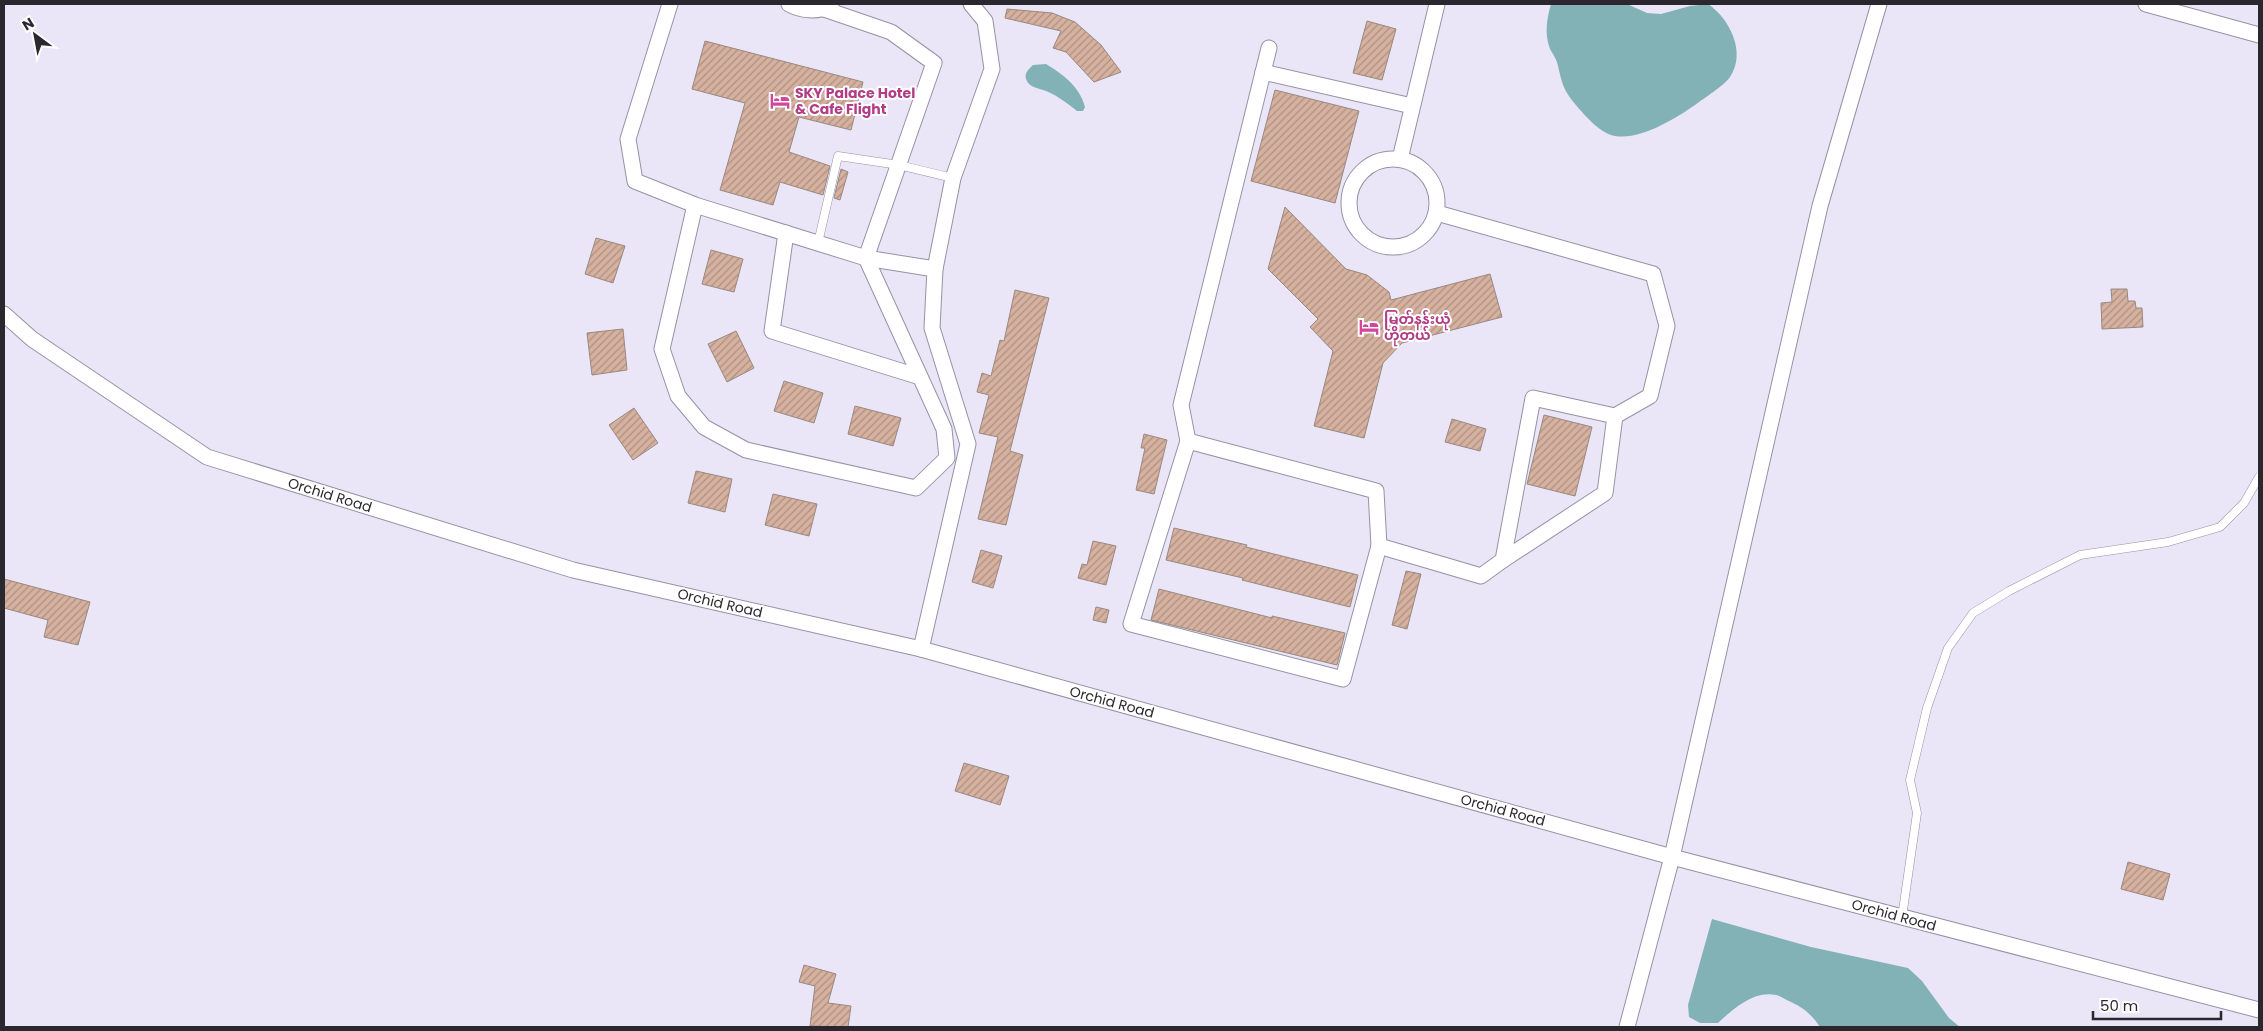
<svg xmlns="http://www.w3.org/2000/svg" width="2263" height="1031" viewBox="0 0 2263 1031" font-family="Poppins,'Noto Sans Myanmar',sans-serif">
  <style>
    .water { fill: #83b2b6 }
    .building { fill: url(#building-hatch); stroke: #998880 }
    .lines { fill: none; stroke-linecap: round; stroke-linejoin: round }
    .lane-casing { stroke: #9692a2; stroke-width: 9 }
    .street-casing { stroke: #9692a2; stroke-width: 17 }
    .lane { stroke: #fff; stroke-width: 8 }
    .street { stroke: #fff; stroke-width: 15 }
    .labels { text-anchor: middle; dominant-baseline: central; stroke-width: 4; stroke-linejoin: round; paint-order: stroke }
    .hotel-label { font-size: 14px; font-weight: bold; fill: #b23c85; stroke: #fff; text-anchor: start }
    .street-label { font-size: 14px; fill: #2a282e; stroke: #fff }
  </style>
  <defs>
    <pattern id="building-hatch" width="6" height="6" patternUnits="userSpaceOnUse" patternTransform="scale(1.25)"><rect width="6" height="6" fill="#d6b19f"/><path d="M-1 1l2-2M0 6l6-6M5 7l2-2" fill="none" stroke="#ae9082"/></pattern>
  </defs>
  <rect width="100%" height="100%" fill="#eae6f8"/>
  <g class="water">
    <path d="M1551 4H1627L1647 13 1661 14 1690 6 1708 4C1729 18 1747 52 1730 77 1724 86 1704 98 1695 105 1675 119 1636 143 1611 135 1601 132 1589 120 1582 112 1566 94 1563 89 1558 66 1557 60 1553 54 1550 49 1544 34 1547 18 1551 4Z"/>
    <path d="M1046 64C1063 74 1080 87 1085 107L1083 111H1077C1067 103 1058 96 1046 91 1039 88 1029 88 1026 79 1024 73 1029 69 1033 65Z"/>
    <path d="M1712 919 1811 947 1908 968 1922 981 1949 1018 1960 1027H1820C1812 1015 1804 1008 1791 1002 1786 1000 1781 996 1776 995 1754 990 1733 1009 1718 1023H1700L1689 1017 1688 1005Z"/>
  </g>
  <g class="building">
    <path d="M1007 9 1052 13 1075 22 1101 45 1121 72 1094 82 1066 52 1053 48 1061 31 1005 18Z"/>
    <path d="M1367 21 1396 29 1382 80 1353 73Z"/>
    <path d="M705 41 863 82 851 130 799 117 789 152 830 166 823 195 780 182 773 205 720 190 745 103 692 89Z"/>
    <path d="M1275 90 1359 111 1335 203 1251 181Z"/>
    <path d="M841 169 848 172 840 200 834 198Z"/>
    <path d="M1285 207 1346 269 1367 275 1389 292 1391 300 1490 274 1502 317 1402 343 1383 363 1364 438 1314 426 1333 351 1310 327 1318 319 1268 269Z"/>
    <path d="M596 238 625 246 613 283 585 274Z"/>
    <path d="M711 250 743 259 734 292 702 284Z"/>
    <path d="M2111 289H2127L2128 301H2135L2136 308H2142L2143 327 2102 329 2101 303 2112 302Z"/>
    <path d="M1015 290 1049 298 1010 451 1023 455 1006 525 978 519 998 437 979 433 989 395 977 392 982 373 991 376 1000 340 1004 341Z"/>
    <path d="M623 329 627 370 592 375 587 333Z"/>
    <path d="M736 331 754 368 727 382 708 344Z"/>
    <path d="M784 381 823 393 814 423 774 411Z"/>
    <path d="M855 406 901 418 893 446 848 434Z"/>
    <path d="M634 408 658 443 633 460 609 425Z"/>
    <path d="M1544 415 1592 427 1575 496 1527 484Z"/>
    <path d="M1452 419 1486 429 1480 451 1445 442Z"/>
    <path d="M1144 434 1167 440 1154 494 1136 490 1145 448H1141Z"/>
    <path d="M696 471 732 479 725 512 688 503Z"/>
    <path d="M773 494 817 504 809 536 765 525Z"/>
    <path d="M1174 528 1247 545 1246 547 1358 575 1350 607 1242 580 1243 578 1166 560Z"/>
    <path d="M1093 541 1116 546 1106 585 1078 578 1082 564 1087 565Z"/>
    <path d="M981 550 1002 556 993 588 972 582Z"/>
    <path d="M1406 571 1421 574 1407 629 1392 625Z"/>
    <path d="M4 579 90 602 78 645 44 637 48 620 4 608Z"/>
    <path d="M1159 589 1272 618V616L1345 633 1337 665 1151 620Z"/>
    <path d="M1096 607 1109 610 1106 623 1093 620Z"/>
    <path d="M964 763 1009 776 1000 805 955 791Z"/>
    <path d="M2128 862 2170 874 2163 900 2121 889Z"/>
    <path d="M804 965 836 974 828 1003 851 1006 848 1027 810 1026 815 986 799 982Z"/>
  </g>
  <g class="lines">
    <defs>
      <g id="lane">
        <path d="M818 243 838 156 899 165 953 178"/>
        <path d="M1902 917 1917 813 1910 780 1927 708 1948 648 1973 613 2009 591 2080 555 2168 542 2220 527 2244 503 2259 477"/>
      </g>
      <g id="street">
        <path d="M670 4 628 139 635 181 695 205 866 258 934 63 891 32 824 9"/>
        <path d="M789 4C801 11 818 12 831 6"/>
        <path d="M2146 4 2259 35"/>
        <path d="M1269 48 1181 405 1188 441 1131 624 1343 679 1379 546 1481 576 1503 560 1533 398 1615 416 1650 396 1667 326 1653 274 1437 213"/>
        <path d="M1263 72 1412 106"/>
        <circle cx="1393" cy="203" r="44"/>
        <path d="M1400 159 1437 4"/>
        <path d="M695 205 662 349 678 396 704 427 746 450 916 488 947 458 944 429 866 258"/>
        <path d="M786 233 772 331 920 377"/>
        <path d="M866 258 935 269 932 328 968 444 921 649"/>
        <path d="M935 269 953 178 992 69 985 21 971 4"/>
        <path d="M4 314 32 339 207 457 573 570 921 649 1672 857 2259 1010"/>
        <path d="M1188 441 1376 491 1379 546"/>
        <path d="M1503 560 1605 493 1615 416"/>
        <path d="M1627 1027 1672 857 1820 206 1879 4"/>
      </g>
    </defs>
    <use href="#lane" class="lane-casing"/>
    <use href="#street" class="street-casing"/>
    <use href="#lane" class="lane"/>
    <use href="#street" class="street"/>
  </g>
  <defs>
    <symbol id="hotel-bare" viewBox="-9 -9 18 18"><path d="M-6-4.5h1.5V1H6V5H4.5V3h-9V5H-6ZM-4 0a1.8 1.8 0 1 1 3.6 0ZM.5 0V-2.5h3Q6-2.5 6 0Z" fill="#d1479c" stroke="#fff" stroke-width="2.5" paint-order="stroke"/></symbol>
  </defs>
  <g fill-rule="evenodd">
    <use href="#hotel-bare" x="766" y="87" width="28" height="28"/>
    <use href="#hotel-bare" x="1355" y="313" width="28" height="28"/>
  </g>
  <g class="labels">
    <g class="hotel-label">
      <text x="795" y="93">SKY Palace Hotel<tspan x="795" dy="16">&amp; Cafe Flight</tspan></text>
      <text x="1384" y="319">မြတ်နန်းယုံ<tspan x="1384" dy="16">ဟိုတယ်</tspan></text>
    </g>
    <g class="street-label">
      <text transform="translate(330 495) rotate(17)">Orchid Road</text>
      <text transform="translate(720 603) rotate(13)">Orchid Road</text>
      <text transform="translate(1112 702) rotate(15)">Orchid Road</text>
      <text transform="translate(1503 810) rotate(15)">Orchid Road</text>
      <text transform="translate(1894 915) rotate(15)">Orchid Road</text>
    </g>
  </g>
  <rect width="2263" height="1031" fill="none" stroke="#2a282e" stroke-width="10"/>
  <g transform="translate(35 35) rotate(328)" stroke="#ffffff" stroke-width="4" paint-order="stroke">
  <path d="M0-4L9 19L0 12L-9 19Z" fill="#2a282e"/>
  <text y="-8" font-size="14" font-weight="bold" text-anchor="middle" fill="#2a282e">N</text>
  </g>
  <path d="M2093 1011v8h128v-8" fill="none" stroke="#2a282e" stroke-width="2.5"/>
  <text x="2100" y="1011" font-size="15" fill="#2a282e" stroke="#ffffff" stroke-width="4" paint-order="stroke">50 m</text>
</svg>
